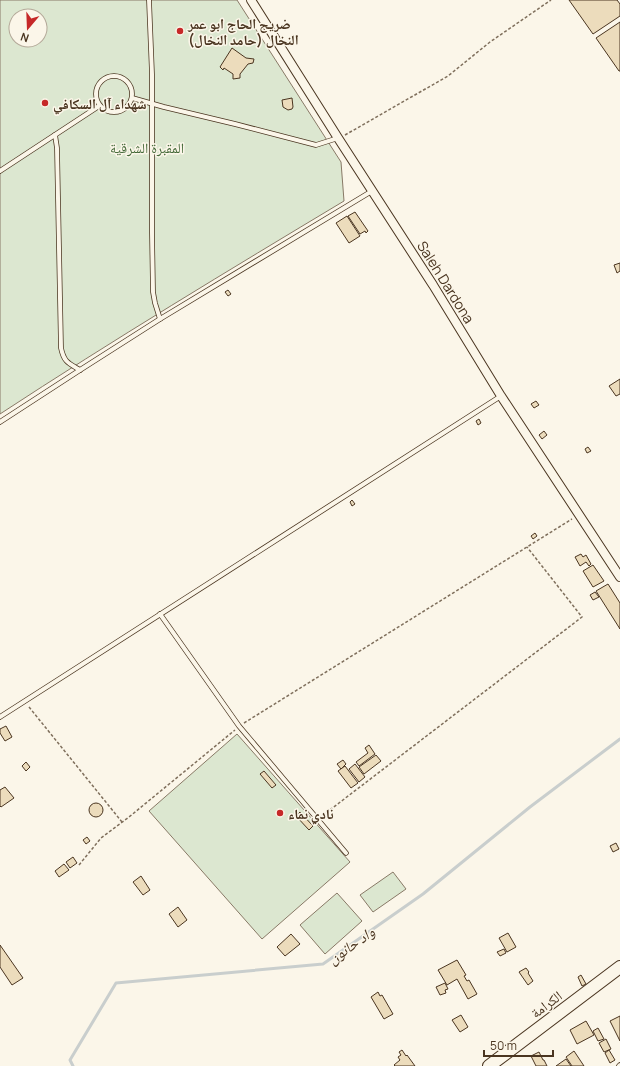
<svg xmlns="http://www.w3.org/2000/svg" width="620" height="1066" viewBox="0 0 620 1066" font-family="Manrope,'Noto Naskh Arabic',sans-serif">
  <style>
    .green { fill: #dce7d0; stroke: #887966; fill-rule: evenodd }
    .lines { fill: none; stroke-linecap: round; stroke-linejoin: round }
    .stream { stroke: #c9cecd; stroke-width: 3 }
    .building { fill: #ecdcbc; stroke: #4a3520 }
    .service-casing { stroke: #4a3520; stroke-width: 5.5 }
    .minor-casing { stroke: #4a3520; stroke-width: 10 }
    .secondary-casing { stroke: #4a3520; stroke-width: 14 }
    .path { stroke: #7f6f5c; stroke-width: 1.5; stroke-dasharray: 3 2; stroke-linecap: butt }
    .service { stroke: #fbf6e9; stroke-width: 4 }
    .minor { stroke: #fbf6e9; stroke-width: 8 }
    .secondary { stroke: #fbf6e9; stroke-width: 12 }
    .poi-dot { fill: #c62828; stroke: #fbf6e9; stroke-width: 1.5 }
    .labels { text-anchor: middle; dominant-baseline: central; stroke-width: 3; stroke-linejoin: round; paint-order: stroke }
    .poi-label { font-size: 14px; font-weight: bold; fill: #4a3520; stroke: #fbf6e9; text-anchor: start }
    .park-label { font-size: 14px; fill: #436837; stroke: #fbf6e9 }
    .street-label { font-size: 14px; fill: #4a3520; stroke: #fbf6e9 }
    .water-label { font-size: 15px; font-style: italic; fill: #4a3520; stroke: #fbf6e9 }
  </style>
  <rect width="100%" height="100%" fill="#fbf6e9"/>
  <g class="green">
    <path d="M0 0H237L341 162 344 201C229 270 113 340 0 414ZM16 16H40V40H16Z"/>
    <path d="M237 734 350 862 262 939 149 811Z"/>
    <path d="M393 872 406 889 373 912 360 895Z"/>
    <path d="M337 893 362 921 325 954 300 925Z"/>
  </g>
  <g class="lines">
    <path class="stream" d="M73 1066 70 1060 116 983 323 964 423 894 530 807 620 739"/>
  </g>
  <g class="building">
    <path d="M569 0H617L620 4V16L593 34Z"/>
    <path d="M620 22V71H619L596 38Z"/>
    <path d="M232 48 246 58 254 59 253 63 248 64 240 74V78L233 79V74L224 68 223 70 220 67Z"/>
    <path d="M292 98 293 107 292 109 288 110 283 107 282 100Z"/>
    <path d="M355 212 368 231 366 233 365 231 360 234 348 216Z"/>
    <path d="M347 216 360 236 349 243 336 223Z"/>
    <path d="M620 263V271L617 273 614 265Z"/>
    <path d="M228 290 231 294 228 296 225 292Z"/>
    <path d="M620 379V394L616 396 609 386Z"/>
    <path d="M536 401 539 405 534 408 531 404Z"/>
    <path d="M479 419 481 423 478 425 476 421Z"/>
    <path d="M544 431 547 435 542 439 539 435Z"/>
    <path d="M588 447 591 451 587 453 585 449Z"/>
    <path d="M352 500 355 504 352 506 350 502Z"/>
    <path d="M535 533 537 536 533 539 531 536Z"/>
    <path d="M581 554 583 557 586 555 591 564 589 566 586 562 580 566 575 557Z"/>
    <path d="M593 565 604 581 593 587 583 571Z"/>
    <path d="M608 584 620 603V629L596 591Z"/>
    <path d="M595 592 599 597 593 600 590 595Z"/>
    <path d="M6 726 12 737 5 741 0 733V729Z"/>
    <path d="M369 745 375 754 359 766 356 762 368 753 365 748Z"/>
    <path d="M376 755 381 761 364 774 359 767Z"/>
    <path d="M343 760 346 764 341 769 337 764Z"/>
    <path d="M26 762 30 767 26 771 22 766Z"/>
    <path d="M355 764 365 777 359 782 349 769Z"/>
    <path d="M345 766 358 783 351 788 338 771Z"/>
    <path d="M264 771 276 785 272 788 260 774Z"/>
    <path d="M5 787 14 798 1 807 0 806V790Z"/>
    <circle cx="96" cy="810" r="7"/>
    <path d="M300 812 313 826 309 830 296 816Z"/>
    <path d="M87 837 90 841 86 844 83 840Z"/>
    <path d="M616 843 619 849 613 852 610 846Z"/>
    <path d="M73 857 77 863 70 868 66 862Z"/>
    <path d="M64 864 69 870 59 877 55 871Z"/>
    <path d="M141 876 150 890 143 895 133 882Z"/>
    <path d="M178 907 187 920 178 927 169 914Z"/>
    <path d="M508 933 516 947 507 952 499 938Z"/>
    <path d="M291 934 300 944 285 956 277 947Z"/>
    <path d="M0 945 23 978 12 985 0 967Z"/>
    <path d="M504 949 506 953 500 956 497 952Z"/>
    <path d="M457 960 466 975 464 976 467 981 469 980 477 994 468 999 457 979 447 985 438 970Z"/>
    <path d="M526 968 529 972 528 973 533 981 528 985 519 972Z"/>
    <path d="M581 975 586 984 582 986 578 977Z"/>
    <path d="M445 983 448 989 445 990 446 993 440 995 436 987Z"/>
    <path d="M378 992 380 996 382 995 393 1014 384 1019 371 997Z"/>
    <path d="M461 1015 468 1027 460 1032 452 1020Z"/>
    <path d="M620 1016V1041L610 1021Z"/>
    <path d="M586 1021 594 1035 577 1044 570 1030Z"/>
    <path d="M598 1028 604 1039 598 1041 593 1031Z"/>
    <path d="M606 1039 611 1049 604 1052 599 1043Z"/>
    <path d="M402 1050 406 1056 407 1055 415 1066H395L394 1065 400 1060 398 1057 401 1055 399 1052Z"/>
    <path d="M609 1050 615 1060 610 1063 605 1053Z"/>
    <path d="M574 1051 584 1066H572L566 1057Z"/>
    <path d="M539 1052 543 1060H544L547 1066H536L531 1056Z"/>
    <path d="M566 1059 571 1066H556Z"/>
  </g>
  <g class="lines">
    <defs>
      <g id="service">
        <path d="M149 0 152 74V233L153 292 155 303 160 319"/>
        <circle cx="114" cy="94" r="18"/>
        <path d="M132 98 164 107 235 124 316 145 338 138"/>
        <path d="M55 135 57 148 61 348C64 362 68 363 80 370"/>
        <path d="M0 171 99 106"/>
        <path d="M0 422 80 370 160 319 372 191"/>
        <path d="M160 614 239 726 346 853"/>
        <path d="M0 717 501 396"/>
        <path d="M619 1066 620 1065"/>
      </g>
      <path id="minor" d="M251 0 338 138 433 285 501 396 620 577"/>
      <path id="secondary" d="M489 1066 620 967"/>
    </defs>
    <use href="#service" class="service-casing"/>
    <use href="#minor" class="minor-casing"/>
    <use href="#secondary" class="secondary-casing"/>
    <g class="path">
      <path d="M345 135 448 76 490 42 551 0"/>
      <path d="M29 707 122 822"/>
      <path d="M244 723 572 519"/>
      <path d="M322 816 582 617 527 547"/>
      <path d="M79 865 101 838 129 817 235 730"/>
    </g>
    <use href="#service" class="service"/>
    <use href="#minor" class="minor"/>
    <use href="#secondary" class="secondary"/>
  </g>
  <g class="poi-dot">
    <circle cx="180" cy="31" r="4"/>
    <circle cx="45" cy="103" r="4"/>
    <circle cx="280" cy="813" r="4"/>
  </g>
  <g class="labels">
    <g class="poi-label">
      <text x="188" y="23">ضريح الحاج ابو عمر<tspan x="188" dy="16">النخال (حامد النخال)</tspan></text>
      <text x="53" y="103">شهداء آل السكافي</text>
      <text x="288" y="813">نادي نماء</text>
    </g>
    <g class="park-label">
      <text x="147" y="147">المقبرة الشرقية</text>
    </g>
    <g class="street-label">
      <text transform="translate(446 282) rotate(58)">Saleh Dardona</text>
      <text transform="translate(546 1004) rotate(-37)">الكرامة</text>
    </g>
    <g class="water-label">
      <text transform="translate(351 945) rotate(-35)">واد حانون</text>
    </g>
  </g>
  <g transform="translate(28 28) rotate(199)"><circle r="19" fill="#fbf6e9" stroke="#b4a999"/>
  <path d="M0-3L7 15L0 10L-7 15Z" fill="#c62828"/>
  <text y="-6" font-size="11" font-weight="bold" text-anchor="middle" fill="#4a3520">N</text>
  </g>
  <path d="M484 1050v6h69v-6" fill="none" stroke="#4a3520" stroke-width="2"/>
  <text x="490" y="1050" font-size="12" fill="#4a3520" stroke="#fbf6e9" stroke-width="3" paint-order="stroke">50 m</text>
</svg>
